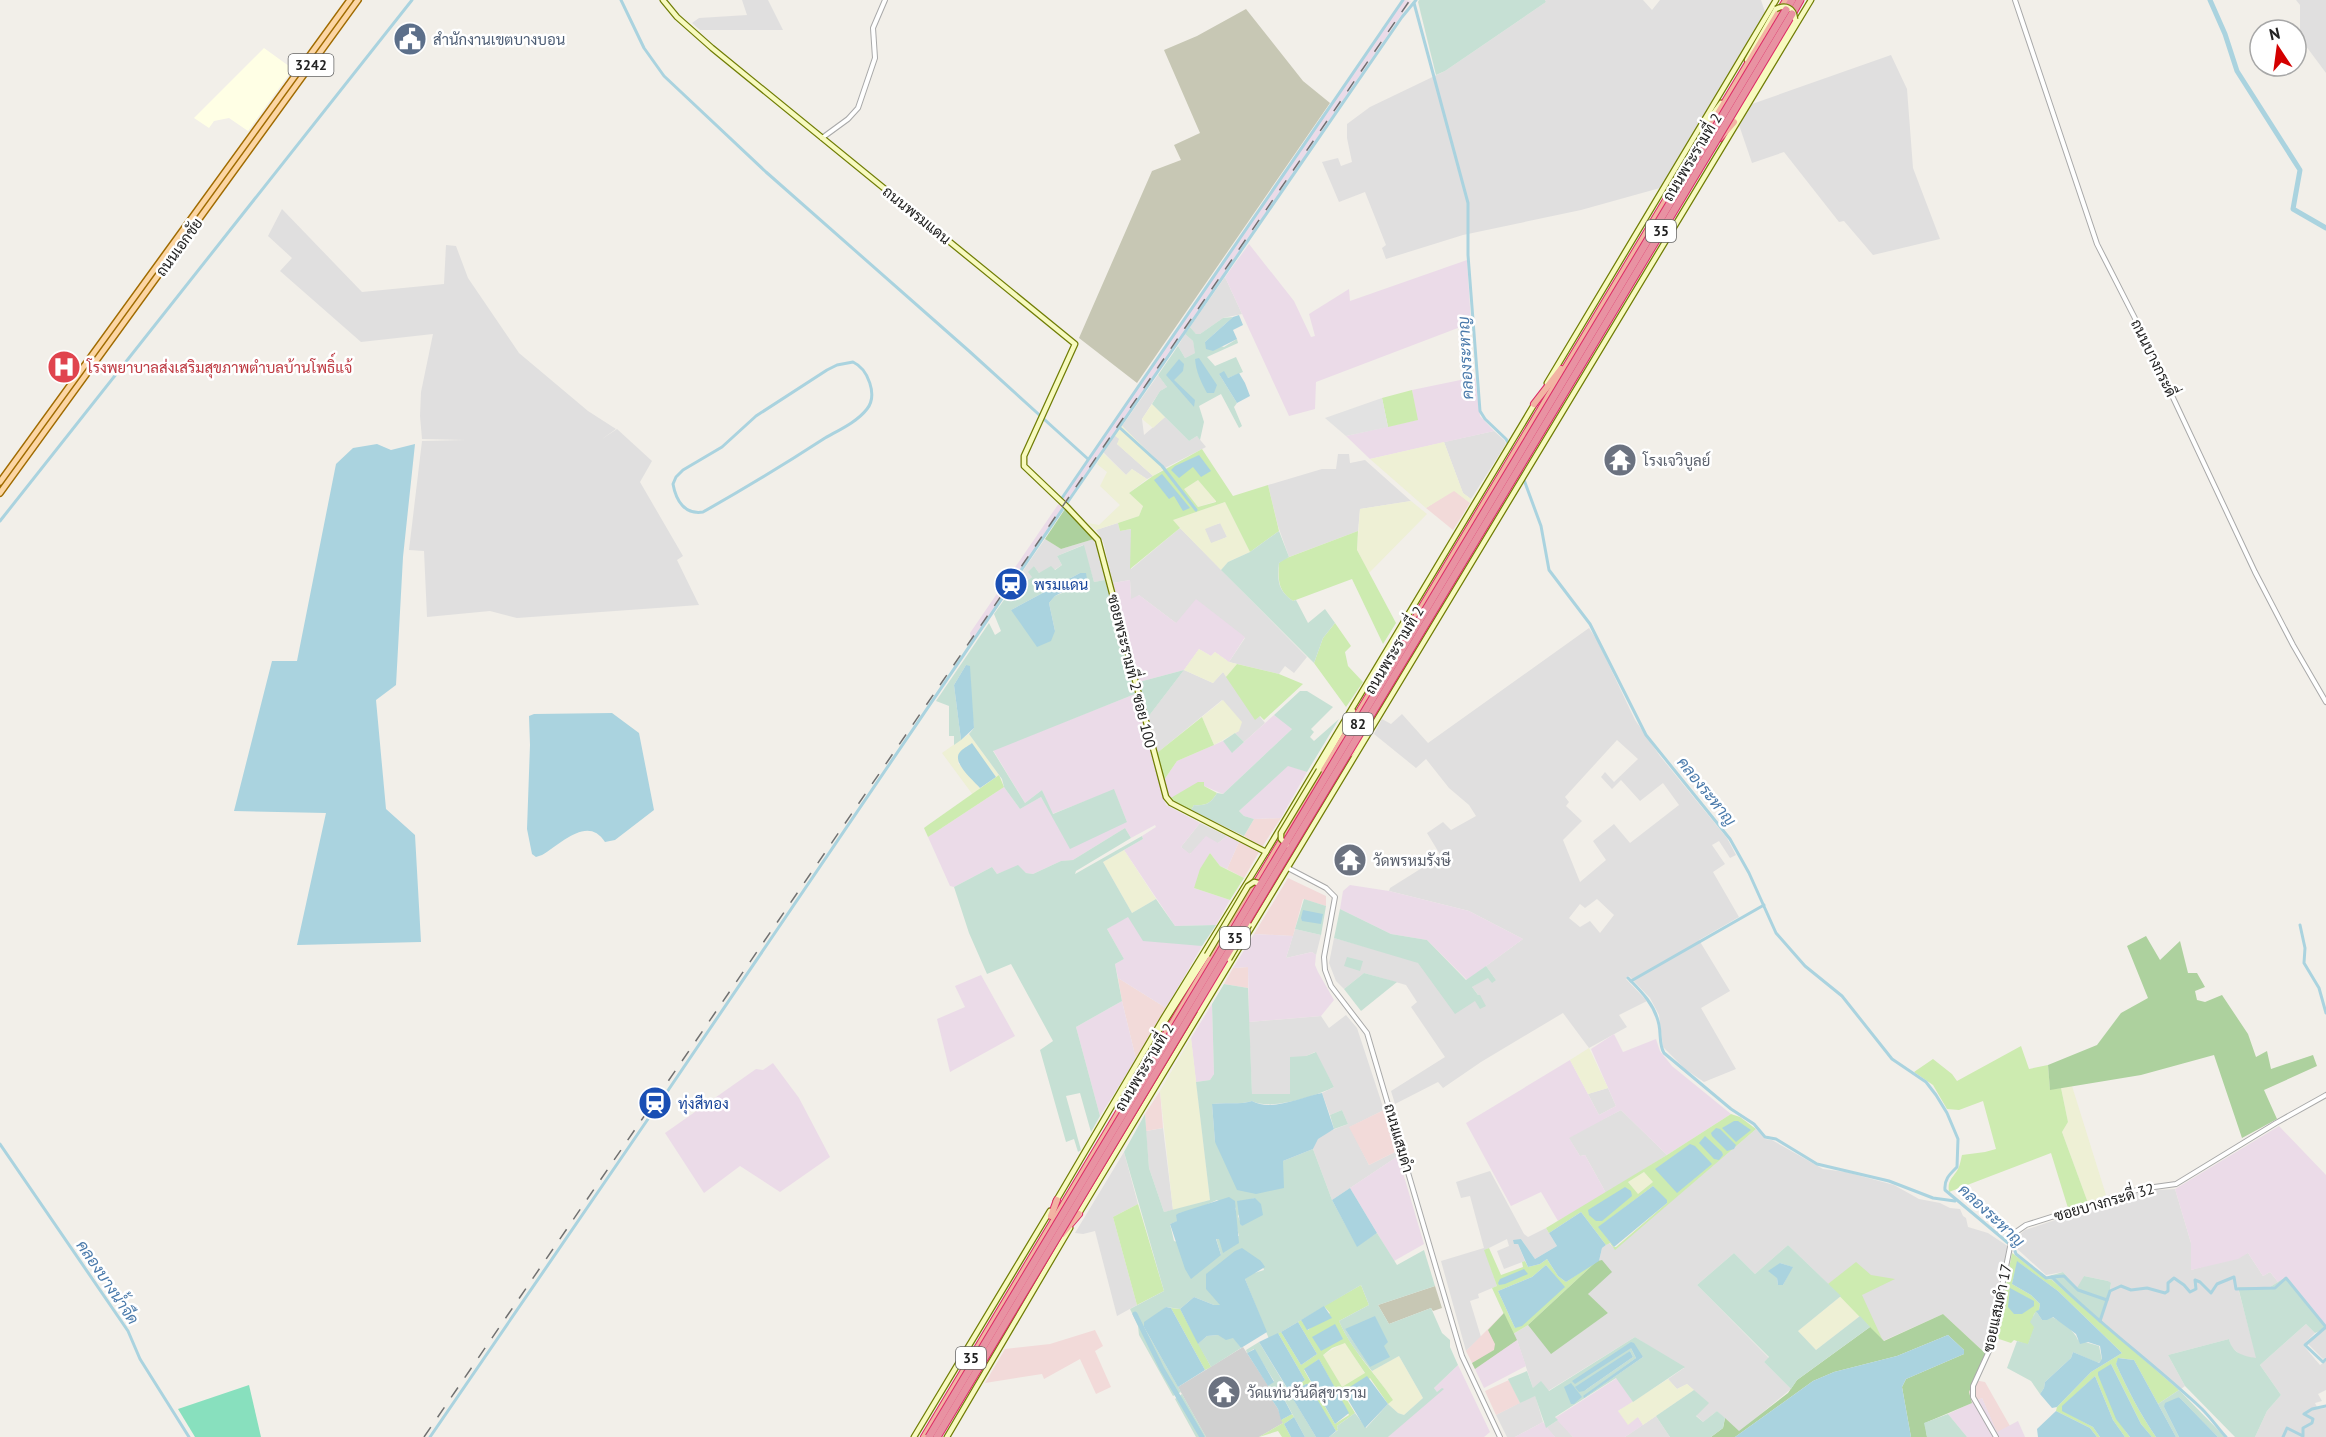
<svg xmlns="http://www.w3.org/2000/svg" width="2326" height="1437" viewBox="0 0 2326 1437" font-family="'PT Sans',Sarabun,sans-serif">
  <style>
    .residential { fill: #e0dfdf; fill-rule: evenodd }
    .commercial { fill: #f2dad9 }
    .industrial { fill: #ebdbe8 }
    .education { fill: #ffffe5 }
    .religious { fill: #d0d0d0 }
    .construction { fill: #c7c7b4 }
    .farmland { fill: #eef0d5; fill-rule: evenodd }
    .grass { fill: #cdebb0; fill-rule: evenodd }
    .forest { fill: #add19e }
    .wetland { fill: #c6e0d4; fill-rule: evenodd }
    .pitch { fill: #88e0be }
    .parking { fill: #e2e2e2 }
    .water { fill: #aad3df }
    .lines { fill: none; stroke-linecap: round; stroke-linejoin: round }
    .canal { stroke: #aad3df; stroke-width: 3 }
    .river { stroke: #aad3df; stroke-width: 5 }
    .tertiary-casing { stroke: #a9a9a9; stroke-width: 6 }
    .secondary-casing { stroke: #707d05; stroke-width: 7 }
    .primary-casing { stroke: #a06b00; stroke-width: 8 }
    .trunk-casing { stroke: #dc2a67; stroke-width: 8 }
    .motorway-casing { stroke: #dc2a67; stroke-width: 9 }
    .tertiary { stroke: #fff; stroke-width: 4 }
    .secondary { stroke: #f7fabf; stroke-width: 4.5 }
    .primary { stroke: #fcd6a4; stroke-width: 5 }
    .trunk { stroke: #f2b4a3; stroke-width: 6 }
    .motorway { stroke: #e892a2; stroke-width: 7 }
    .rail { stroke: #707070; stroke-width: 1.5; stroke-dasharray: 12 12; stroke-linecap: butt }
    .secondary-bridge-casing { stroke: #707d05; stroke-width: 7; stroke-linecap: butt }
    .motorway-bridge-casing { stroke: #dc2a67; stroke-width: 9; stroke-linecap: butt }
    .secondary-bridge { stroke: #f7fabf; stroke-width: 4.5 }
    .motorway-bridge { stroke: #e892a2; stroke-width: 7 }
    .labels { text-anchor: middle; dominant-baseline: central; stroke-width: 5; stroke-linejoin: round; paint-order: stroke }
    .shield { fill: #fff; stroke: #646464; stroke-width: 1.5 }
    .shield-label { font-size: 14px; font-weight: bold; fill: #222 }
    .service-label { font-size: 15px; fill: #4e5e75; stroke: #fff; text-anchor: start }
    .street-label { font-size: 15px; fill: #222; stroke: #fff }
    .health-label { font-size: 15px; fill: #be3a42; stroke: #fff; text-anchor: start }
    .worship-label { font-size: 15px; fill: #5b616d; stroke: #fff; text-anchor: start }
    .transit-label { font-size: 15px; fill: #164399; stroke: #fff; text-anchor: start }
    .water-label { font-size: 16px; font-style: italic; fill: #4a7aab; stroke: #fff }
  </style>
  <rect width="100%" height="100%" fill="#f2efe9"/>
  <g class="residential">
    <path d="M742 0H768L783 30H700L692 23 699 18 747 15Z"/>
    <path d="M1545 0H1643L1652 10 1660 0H1761L1765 12 1660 188 1581 210 1463 235 1386 259 1382 248 1386 245 1365 192 1339 202 1322 162 1338 158 1341 166 1352 162 1347 138V124L1370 107 1445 71 1546 2Z"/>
    <path d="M2296 0H2326V73L2300 38V5Z"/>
    <path d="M1891 55 1907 89 1913 168 1940 239 1873 255 1844 221 1839 222 1784 152 1752 163 1739 125 1752 104Z"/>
    <path d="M282 209 362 292 444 284 446 245 456 246 468 278 519 353 588 411 616 429 602 439 617 429 652 461 640 482 683 556 677 560 699 605 517 618 490 611 427 617 424 551 409 550 422 441 465 440 422 439 420 416 421 392 433 334 361 342 280 271 292 258 268 236Z"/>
    <path d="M1225 277 1242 314 1223 318 1200 334H1196L1190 327Z"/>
    <path d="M1185 334 1193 341 1195 350V353L1185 358 1178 346Z"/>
    <path d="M1158 375 1167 387 1160 391 1142 419 1144 435 1165 417 1189 441 1197 436 1206 447 1165 468 1122 426Z"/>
    <path d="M1494 431 1504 440 1506 444 1471 499 1463 493 1444 442Z"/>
    <path d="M1114 435 1120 439 1117 444 1153 476 1147 479 1132 469 1126 475 1103 452Z"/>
    <path d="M1338 454H1349L1350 463 1365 460 1411 501 1360 509 1358 531 1289 557 1278 526 1268 485 1322 469H1336Z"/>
    <path d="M1118 523 1120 531 1131 529V569L1180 528 1307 657 1294 673 1285 666 1279 674 1229 662 1245 638 1176 623 1139 595 1133 600 1131 599 1130 580 1113 583 1103 541 1096 530Z"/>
    <path d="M1221 523 1227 537 1211 544 1204 528Z"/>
    <path d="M1045 539 1061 549 1094 539 1105 580 1094 582 1083 545 1057 556 1062 565 1054 570 1039 573 1034 566 1032 577 1027 581 1020 575Z"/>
    <path d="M1589 628 1597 640 1635 720 1660 756 1727 838 1736 855 1730 858 1719 841 1712 845 1725 864 1713 872 1739 917 1699 940 1730 991 1701 1008 1736 1069 1704 1082 1685 1069 1663 1047 1659 1015 1650 998 1629 976 1626 979 1647 1001 1619 1015 1627 1027 1589 1048 1563 1013 1481 1062 1443 1088 1438 1082 1395 1104 1391 1091 1445 1057 1411 1007 1417 1002 1406 985 1364 973 1344 989 1336 981 1329 963 1334 938 1413 960 1479 996 1472 987 1488 977 1496 980 1486 966 1523 939 1469 911 1389 891 1390 888 1441 856 1427 833 1443 822 1451 830 1476 816 1469 805 1449 788 1426 759 1416 768 1374 734 1382 719 1391 724 1402 714 1428 743ZM1617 740 1638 759 1614 782 1605 772 1601 777 1612 789 1621 780 1640 801 1663 783 1679 805 1630 843 1614 824 1593 841 1606 860 1580 882 1563 840 1582 821 1566 806 1569 802 1565 797ZM1597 899 1614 915 1600 933 1590 921 1580 927 1569 918 1580 904 1585 908Z"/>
    <path d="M1184 670 1213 683 1223 672 1265 723 1244 742 1235 733 1239 731 1222 700 1157 753 1148 717Z"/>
    <path d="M1200 823 1227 836 1218 843 1189 854 1181 847Z"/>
    <path d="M1295 929 1321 935 1316 955 1312 952 1286 958Z"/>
    <path d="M1346 1015 1357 1028 1384 1110 1350 1127 1369 1165 1395 1152 1398 1156 1332 1200 1313 1149 1317 1139 1325 1133 1348 1124 1342 1110 1330 1115 1322 1093 1334 1087 1315 1052 1306 1056 1290 1094H1252L1249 1022 1321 1016 1329 1028Z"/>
    <path d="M1608 1088 1616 1106 1599 1115 1588 1094Z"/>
    <path d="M1621 1110 1667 1155 1606 1193 1585 1155 1580 1156 1568 1137Z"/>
    <path d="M1163 1128 1173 1210 1164 1212 1149 1168 1146 1131Z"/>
    <path d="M1756 1129 1765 1139 1772 1140 1823 1169 1846 1172 1894 1185 1919 1199 1940 1203 1950 1208 1960 1209 1963 1216 1966 1218 1968 1227 1988 1233 2009 1247 1986 1354 1943 1314 1883 1341 1851 1306 1788 1245 1755 1274 1734 1253 1697 1285 1769 1358 1764 1362 1791 1389 1739 1432 1717 1411 1703 1422 1696 1415 1708 1403 1687 1384 1677 1389 1668 1379 1684 1368 1635 1337 1548 1391 1533 1388 1517 1340 1513 1334 1528 1325 1551 1353 1608 1313 1588 1295 1602 1260 1599 1261 1602 1248 1609 1243 1615 1249Z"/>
    <path d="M1124 1152 1138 1204 1113 1217 1137 1305 1117 1316 1095 1231 1083 1234 1075 1233Z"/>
    <path d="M1490 1171 1524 1234 1528 1237 1546 1228 1557 1246 1535 1259 1521 1239 1518 1244 1525 1261 1504 1269 1497 1251 1509 1246 1507 1239 1485 1250 1497 1286 1478 1294 1479 1298 1470 1301 1481 1337 1466 1351 1441 1261 1484 1248 1470 1196 1461 1198 1456 1182Z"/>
    <path d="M2175 1189 2191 1243V1270L2248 1253 2263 1276 2270 1272 2278 1282 2270 1287 2238 1288 2257 1359 2242 1356 2231 1347 2229 1339 2168 1355 2185 1386 2181 1389 2101 1321 2109 1297 2111 1284 2108 1281 2084 1276 2078 1289 2063 1272 2046 1275 2014 1246 2018 1236 2025 1230 2141 1191Z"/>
    <path d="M2306 1324 2315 1333 2303 1345 2320 1365 2326 1361V1390L2318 1394 2322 1401 2315 1403 2318 1409 2326 1408V1437H2255L2267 1411 2281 1395 2260 1365Z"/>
    <path d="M2326 1328V1357L2323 1359 2308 1344Z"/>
    <path d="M1535 1395 1543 1422 1515 1437H1507L1496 1415Z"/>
    <path d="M1656 1416 1670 1437H1625Z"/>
    <path d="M1558 1420 1573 1437H1555L1546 1428Z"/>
  </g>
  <g class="commercial">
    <path d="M1454 490 1470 503 1453 530 1426 508Z"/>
    <path d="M1281 818 1262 847 1244 836 1254 819Z"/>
    <path d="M1239 842 1259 852 1244 878 1227 869Z"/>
    <path d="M1288 878 1326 896V906L1303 899 1293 936 1254 934Z"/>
    <path d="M1248 967V988L1224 984 1233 968Z"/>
    <path d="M1118 978 1166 1008 1136 1059 1122 1001Z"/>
    <path d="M1160 1091 1163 1128 1146 1131 1145 1114Z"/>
    <path d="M1384 1110 1395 1152 1369 1165 1349 1127Z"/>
    <path d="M1504 1313 1517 1340 1475 1369 1466 1351Z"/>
    <path d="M1095 1330 1103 1346 1095 1351 1111 1387 1096 1394 1080 1359 1044 1379 1042 1374 985 1383 1005 1349 1050 1344Z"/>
    <path d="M1509 1380 1520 1403 1496 1415 1485 1391Z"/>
    <path d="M1974 1380 1985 1382 2010 1426 1997 1433 1982 1398 1972 1403 1969 1392Z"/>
  </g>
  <g class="industrial">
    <path d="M1404 0 1411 1 972 642 970 633Z"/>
    <path d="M1249 244 1294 301 1311 337 1315 336 1309 314 1349 289 1350 301 1467 260 1471 323 1316 382 1315 409 1289 416 1225 277Z"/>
    <path d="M1475 377 1480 416 1494 431 1370 459 1346 436 1417 420 1412 390Z"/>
    <path d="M1130 580 1131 599 1139 595 1176 623 1196 599 1245 637 1229 662 1215 652 1211 656 1199 649 1184 670 1139 682 1113 583Z"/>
    <path d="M1135 694 1166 805 1200 823 1181 847 1190 854 1206 836 1218 843 1227 836 1239 842 1227 869 1220 866 1210 853 1194 888 1230 900 1216 925 1175 926 1124 850 1143 839 1142 836 1156 827 1155 825 1131 838 1125 828 1073 860 1061 861 1033 874 1026 873 1018 866 997 874 992 867 954 887 950 886 928 837 1004 787 1020 809 1041 797 1054 819 1127 822 1114 790 1052 814 1042 790 1025 803 993 750Z"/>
    <path d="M1274 715 1293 728 1223 794 1204 786 1169 799 1164 780 1177 761 1223 741 1233 752Z"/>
    <path d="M1288 765 1307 772 1281 818 1254 819 1244 816 1239 811Z"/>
    <path d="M1350 885 1389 891 1469 911 1523 939 1467 980 1427 940 1391 934 1340 909 1343 891Z"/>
    <path d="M1128 916 1202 946 1166 1008 1118 978 1115 964 1124 959 1107 929Z"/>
    <path d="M1254 934 1293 936 1286 958 1312 952 1316 955 1315 965 1318 972 1334 1000 1321 1016 1249 1022 1248 967 1233 968Z"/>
    <path d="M981 975 1015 1036 950 1072 937 1019 965 1007 955 986Z"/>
    <path d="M1122 1001 1136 1059 1100 1116 1076 1027Z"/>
    <path d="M1212 1004 1214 1074 1210 1080 1196 1082 1191 1038Z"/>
    <path d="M1614 1034 1623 1052 1656 1039 1660 1051 1672 1066 1731 1114 1667 1155 1621 1110 1569 1138 1580 1156 1585 1155 1606 1193 1558 1221 1541 1192 1511 1206 1466 1123 1570 1060 1599 1115 1616 1106 1591 1049Z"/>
    <path d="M773 1063 799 1098 830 1157 780 1192 740 1166 704 1193 665 1133 756 1069 763 1070Z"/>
    <path d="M2279 1126 2326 1175V1326L2287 1277 2278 1282 2270 1272 2263 1276 2248 1253 2238 1259 2191 1270V1243L2175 1189Z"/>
    <path d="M1398 1156 1424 1244 1394 1261 1350 1188Z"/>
    <path d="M1517 1340 1526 1366 1484 1388 1475 1369Z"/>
    <path d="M1458 1365 1490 1432 1484 1437H1388L1437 1392 1434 1388Z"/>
    <path d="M1617 1378 1633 1402 1618 1411 1638 1417 1643 1425 1625 1437H1573L1555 1418Z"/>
    <path d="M1982 1398 1997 1432 2018 1421 2025 1437H1967L1948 1414Z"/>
    <path d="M1543 1422 1555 1437H1515Z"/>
  </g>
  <g class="education">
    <path d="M264 48 293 69 248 131 229 118 214 121 209 128 194 118Z"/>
    <path d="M66 357 72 374 65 383 57 360Z"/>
  </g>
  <path class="religious" d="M1243 1347 1271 1390 1267 1392 1278 1409 1283 1423 1259 1437H1206L1178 1387Z"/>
  <g class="construction">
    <path d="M1246 9 1303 81 1330 103 1137 383 1079 338 1152 171 1181 160 1174 145 1200 133 1164 50 1197 36Z"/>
    <path d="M1435 1286 1442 1308 1433 1311 1431 1308 1389 1324 1378 1305Z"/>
  </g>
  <g class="farmland">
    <path d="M1152 404 1165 417 1153 428 1142 419Z"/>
    <path d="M1122 426 1165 468 1153 476 1117 444 1119 439 1114 435Z"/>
    <path d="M1444 442 1463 493 1471 499 1470 503 1454 491 1426 508 1370 459Z"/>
    <path d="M1103 453 1126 475 1132 469 1147 479 1129 493 1143 505 1139 516 1096 530 1088 523 1099 525 1120 505 1100 486 1107 472 1097 464Z"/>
    <path d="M1198 480 1217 501 1198 507 1183 489Z"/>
    <path d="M1411 501 1427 514 1369 573 1357 550 1360 509Z"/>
    <path d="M1225 502 1250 552 1228 562 1221 570 1172 520ZM1220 523 1227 537 1211 543 1205 529Z"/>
    <path d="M1199 649 1211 656 1215 652 1229 662 1237 664 1226 677 1223 672 1213 683 1184 670Z"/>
    <path d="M1223 700 1242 722 1239 731 1214 745 1202 717Z"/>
    <path d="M969 734 999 775 996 777 971 744 958 763 980 788 973 795 942 753Z"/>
    <path d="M1124 850 1156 899 1132 913 1103 862Z"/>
    <path d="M1191 1038 1210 1200 1173 1210 1160 1091Z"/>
    <path d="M1589 1048 1608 1088 1588 1094 1570 1060Z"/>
    <path d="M2072 1086 2106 1195 2088 1203 2062 1132 2068 1122 2061 1088Z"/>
    <path d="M1644 1172 1654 1182 1638 1195 1628 1182Z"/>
    <path d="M1841 1296 1860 1316 1816 1350 1798 1331Z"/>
    <path d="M1345 1342 1365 1374 1342 1388 1323 1355Z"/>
    <path d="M1399 1356 1423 1398 1404 1415 1398 1413 1388 1404 1393 1400 1372 1371Z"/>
    <path d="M1668 1379 1677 1389 1687 1384 1694 1390 1643 1425 1638 1417 1628 1425 1618 1411Z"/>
  </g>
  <g class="grass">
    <path d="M1412 390 1418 420 1388 427 1382 398Z"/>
    <path d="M1202 449 1233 496 1268 485 1279 531 1250 552 1225 502 1173 520 1180 528 1130 569 1131 529 1120 531 1118 523 1139 516 1143 506 1129 493 1153 476ZM1198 480 1216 501V502L1198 507 1184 489Z"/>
    <path d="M1358 531 1357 550 1396 623 1383 644 1352 579 1293 601C1278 591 1278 580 1279 563L1284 559Z"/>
    <path d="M1335 623 1351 646 1345 652 1348 666 1363 682 1346 707 1314 663 1323 638Z"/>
    <path d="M1237 664 1279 674 1303 684 1264 720 1260 716 1255 720 1226 677Z"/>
    <path d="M1202 717 1214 745 1177 761 1164 780 1157 753Z"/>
    <path d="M999 775 1004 787 928 837 924 828 928 825Z"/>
    <path d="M1198 782H1204V786L1217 793C1211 803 1206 806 1194 805L1191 810 1169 799Z"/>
    <path d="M1210 853 1220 866 1244 878 1230 900 1194 888 1200 869Z"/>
    <path d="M2021 1046 2029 1069 2048 1065 2050 1089 2061 1088 2068 1122 2062 1132 2088 1203 2068 1208 2051 1153 1949 1192C1947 1180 1953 1178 1958 1169 1960 1165 1961 1159 1962 1155L1985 1152 1996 1149 1983 1101 1959 1110 1947 1109 1933 1085 1914 1072 1933 1059 1952 1074 1957 1081Z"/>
    <path d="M1731 1114 1740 1117 1756 1129 1615 1250 1610 1243 1606 1245 1581 1212 1549 1233 1546 1228 1667 1155ZM1644 1172 1653 1182 1638 1194 1628 1182ZM1653 1186 1667 1203 1616 1247H1614L1599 1227Z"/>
    <path d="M1138 1204 1164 1291 1137 1305 1113 1217Z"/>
    <path d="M1489 1248 1501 1275 1523 1267 1522 1262 1525 1261 1528 1267 1540 1264 1547 1259 1558 1276 1566 1282 1597 1261 1528 1325 1513 1334 1492 1288 1497 1286 1484 1250ZM1546 1265 1564 1287 1515 1328 1498 1291 1532 1277Z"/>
    <path d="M2012 1253 2046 1279 2052 1280 2179 1390 2158 1404 2134 1360 2119 1358 2116 1364C2128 1390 2140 1414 2156 1437H2152L2141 1424 2111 1364C2112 1399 2107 1407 2130 1437H2125L2113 1420 2095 1376 2063 1406 2062 1410 2093 1427 2100 1437H2097L2090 1428 2056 1411 2057 1407 2091 1372 2122 1353 2058 1291 2018 1262 2012 1284 2031 1295 2040 1304 2039 1310 2034 1314 2032 1321 2035 1326 2028 1345 2014 1340 2011 1343 1996 1338Z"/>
    <path d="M1856 1262 1871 1275 1895 1279 1862 1295 1883 1341 1828 1284Z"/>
    <path d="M1361 1285 1369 1305 1339 1321C1352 1351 1375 1373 1393 1400L1388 1404 1370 1378 1347 1400 1355 1413 1337 1426 1338 1430 1336 1431 1306 1384 1290 1394 1289 1391 1305 1380 1278 1333 1281 1332 1301 1365 1317 1354 1298 1322 1301 1320 1308 1330 1330 1313 1324 1306ZM1345 1343 1365 1373 1342 1387 1323 1355 1332 1348ZM1319 1359 1349 1415 1335 1424 1304 1370Z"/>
    <path d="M1171 1308 1180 1309 1211 1367 1205 1370Z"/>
    <path d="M1292 1414 1294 1417 1284 1424 1291 1437H1282L1278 1431 1259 1437 1283 1423 1281 1420Z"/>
  </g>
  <g class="forest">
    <path d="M1065 509 1094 539 1061 549 1045 539Z"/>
    <path d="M2146 936 2160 960 2180 941 2188 973H2197L2205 987 2195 991 2197 1000 2205 1002 2222 995 2248 1034 2256 1057 2267 1051 2271 1069 2313 1055 2317 1066 2264 1090 2277 1119 2242 1138 2214 1055 2141 1075 2050 1090 2048 1065 2097 1045 2121 1013 2148 998 2127 946Z"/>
    <path d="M1602 1260 1612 1272 1588 1294 1608 1313 1551 1354 1528 1325 1597 1261Z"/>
    <path d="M1504 1313 1517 1340 1475 1369 1472 1363 1494 1350 1495 1344 1488 1330Z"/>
    <path d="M1943 1314 1986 1354 1969 1392 1972 1403 1925 1423 1927 1437H1911L1902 1387 1906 1379 1964 1354V1350L1948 1335 1897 1356 1834 1372 1813 1381 1735 1437H1711L1723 1428 1725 1418 1739 1431 1788 1393 1797 1380 1870 1327 1884 1341Z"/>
  </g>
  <g class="wetland">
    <path d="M1419 0H1545L1546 2 1445 71 1436 75 1418 2Z"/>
    <path d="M1233 317 1205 342 1224 347 1237 339 1238 343 1207 357 1215 366 1236 357 1243 372 1228 378 1219 374 1237 403 1234 407 1242 426 1239 428 1221 394 1199 406 1204 422 1200 440 1197 436 1189 441 1152 404 1160 391 1167 387 1158 375 1178 346 1185 358 1195 353 1193 341 1185 334 1190 327 1196 334H1200L1223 318Z"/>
    <path d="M1279 531 1289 557 1279 563C1277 580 1278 591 1293 601L1296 600 1308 623 1325 609 1335 623 1323 638 1314 663 1221 570 1228 562 1250 552Z"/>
    <path d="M1084 545 1094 582 1105 580 1135 694 993 751 1025 803 1042 790 1053 814 1114 789 1127 822 1070 849 1041 797 1020 809 1004 787 1002 779 969 734 974 728 966 665 954 685 961 740 954 745V736H949V706L936 701 989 623 995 635 1001 631 994 614 1021 576 1027 581 1032 577 1028 572 1034 566 1039 573 1051 566 1055 570 1062 565 1057 556ZM1080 573 1086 574 1067 591 1055 596 1049 603 1055 631 1011 610Z"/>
    <path d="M1184 670 1148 717 1139 682Z"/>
    <path d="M1300 691H1307L1333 707 1311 729 1314 732 1310 737 1314 741 1339 719 1307 772 1288 766 1239 811 1244 816 1254 819 1244 836 1191 810 1194 805C1206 806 1211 803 1217 793L1223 794 1292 729 1274 715Z"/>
    <path d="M1235 733 1244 742 1232 753 1223 741Z"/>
    <path d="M1125 828 1131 838 1076 871 1075 874 1142 836 1143 839 1103 862 1132 913 1156 899 1175 926 1216 925 1202 946 1143 941 1128 917 1107 929 1124 959 1115 964 1122 1001 1076 1027 1100 1116 1091 1132 1080 1093 1066 1096 1081 1150 1078 1152 1074 1139 1066 1142 1040 1050 1053 1041 1011 964 987 974 969 933 954 887 992 867 997 874 1018 865 1026 873 1033 874 1061 861 1073 860Z"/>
    <path d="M1304 899 1326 906 1321 935 1295 929Z"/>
    <path d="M1340 909 1391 934 1427 940 1466 980 1486 966 1496 980 1492 983 1488 978 1472 987 1478 995H1480L1486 1006 1480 1009 1475 1001 1455 1014 1418 963 1334 938Z"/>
    <path d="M1347 957 1363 961 1360 971 1344 966Z"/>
    <path d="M1364 973 1397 982 1361 1011 1344 989Z"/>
    <path d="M1224 984 1248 988 1252 1094H1290V1057L1306 1056 1316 1052 1334 1087C1316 1096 1270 1111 1252 1101 1239 1105 1226 1102 1212 1104L1215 1142 1283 1161 1313 1149 1332 1200 1357 1246 1377 1233 1397 1265 1424 1250 1435 1286 1378 1305 1389 1324 1431 1308 1442 1333 1450 1340V1347L1458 1365 1434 1388 1437 1392 1442 1388 1444 1389 1388 1437H1329L1338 1430 1337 1426 1355 1413 1366 1428 1388 1404 1398 1413 1404 1415 1423 1398 1399 1356 1372 1371C1359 1355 1347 1340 1339 1321L1369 1305 1361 1285 1269 1339 1245 1279 1248 1275 1264 1270 1261 1261 1221 1305H1214L1194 1297 1180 1309 1166 1307 1144 1327 1181 1392 1173 1396 1139 1335 1138 1326 1130 1309 1164 1291 1124 1152 1145 1114 1149 1168 1164 1212 1210 1200 1196 1082 1210 1080 1214 1074 1212 1004ZM1255 1198 1242 1226 1238 1216 1248 1200ZM1217 1200 1236 1208V1225L1239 1236 1216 1238 1221 1255 1174 1241 1170 1224 1178 1221 1179 1213 1192 1211ZM1345 1329 1384 1346 1370 1366Z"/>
    <path d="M1342 1110 1348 1124 1334 1129 1330 1115Z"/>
    <path d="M1788 1245 1841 1296 1798 1331 1816 1350 1860 1316 1870 1327 1797 1380 1791 1389 1764 1362 1769 1357 1697 1285 1734 1253 1755 1274ZM1780 1263 1792 1267 1783 1285H1778L1777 1278Z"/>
    <path d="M2063 1272 2077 1288 2084 1276 2108 1281 2111 1283 2109 1297 2101 1321 2099 1322 2052 1280 2046 1279 2049 1276Z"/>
    <path d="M2286 1277 2326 1328 2315 1333 2306 1324 2260 1365 2281 1395 2267 1411 2255 1437H2235L2185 1386 2168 1355 2229 1339C2232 1353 2243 1356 2256 1358L2238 1287H2270Z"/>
    <path d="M2036 1311 2042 1320 2052 1317C2062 1322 2074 1330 2078 1340L2099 1346 2102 1360 2098 1363 2073 1352 2071 1358 2045 1382 2044 1388 2040 1394 2031 1381 2007 1368 2017 1341 2028 1344 2034 1327 2030 1322Z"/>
    <path d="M1218 1335 1233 1337 1241 1348 1211 1367 1198 1344 1207 1336Z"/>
    <path d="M1635 1337 1685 1367 1633 1402 1616 1378 1555 1417 1558 1420 1546 1428 1535 1396 1520 1403 1508 1379 1527 1371 1533 1388 1541 1381 1549 1391ZM1631 1348 1643 1357 1585 1397H1583L1636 1358ZM1630 1351 1633 1357 1584 1391Z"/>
    <path d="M1259 1342 1316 1437H1305L1278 1388 1271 1390 1268 1386 1274 1381 1254 1349 1247 1353 1246 1350Z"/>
    <path d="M1694 1390 1709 1403 1696 1416 1703 1422 1717 1411 1725 1418 1723 1428 1711 1437H1670L1656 1416Z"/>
    <path d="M2179 1390 2225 1437H2218L2179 1397 2164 1407 2179 1437H2176L2158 1404Z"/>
    <path d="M1182 1394 1206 1437H1196L1175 1399Z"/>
    <path d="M1948 1414 1967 1437H1927L1924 1423Z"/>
  </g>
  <path class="pitch" d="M249 1385 261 1437H195L178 1409Z"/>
  <path class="parking" d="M1382 398 1388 427 1346 436 1325 418Z"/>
  <g class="water">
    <path d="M1239 315 1243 325 1233 330 1237 339 1213 351 1206 349 1205 342 1233 317Z"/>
    <path d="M1199 358 1217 385 1214 393H1207C1201 382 1196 372 1195 359Z"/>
    <path d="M1179 359 1184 364 1183 371 1174 380 1195 400 1194 407 1166 375Z"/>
    <path d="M1224 371 1228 378 1239 373 1245 383 1250 396 1237 403 1219 374Z"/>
    <path d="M377 444 391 450 415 444 403 557 396 685 376 700 386 809 415 835 421 942 297 945 326 813 234 811 272 661H297L336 464 353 448Z"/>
    <path d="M1199 455 1211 471 1201 477 1193 467 1179 478 1171 470 1175 466Z"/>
    <path d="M1162 474 1190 508 1183 511 1174 496 1169 499 1154 480Z"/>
    <path d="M1080 573H1086L1087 579 1055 596 1049 603 1055 631 1051 641 1037 647 1011 610Z"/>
    <path d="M966 665 970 666 974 728 961 740 954 685Z"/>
    <path d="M612 713 639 733 654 810 615 840 605 842C588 815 562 843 542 855L536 857 532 854 527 829 530 745 529 716 534 714Z"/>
    <path d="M972 743 996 777 980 788C974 781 951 762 960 752 962 749 968 746 972 743Z"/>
    <path d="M1303 910 1323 914 1321 924 1302 921 1301 918Z"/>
    <path d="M1322 1093 1334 1129 1318 1139 1313 1149 1283 1161 1284 1188 1256 1194 1237 1190 1215 1142 1212 1104C1226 1102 1239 1105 1252 1101 1271 1112 1301 1097 1322 1093Z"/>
    <path d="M1734 1121H1738L1751 1130 1736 1142 1722 1128Z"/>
    <path d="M1716 1128 1720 1129 1736 1145 1734 1149 1727 1151 1712 1136 1711 1133Z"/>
    <path d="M1705 1136 1722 1152 1723 1155 1719 1160 1714 1159 1699 1143Z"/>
    <path d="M1690 1144 1695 1146 1712 1164 1677 1193 1655 1169Z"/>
    <path d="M1653 1186 1667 1200V1203L1614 1247 1598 1227Z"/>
    <path d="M1625 1187 1631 1191 1632 1196 1602 1221H1596L1589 1215 1588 1210Z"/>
    <path d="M1350 1188 1377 1233 1357 1247 1332 1200Z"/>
    <path d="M1229 1197 1235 1201 1239 1243 1223 1253 1219 1239H1216L1221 1255 1191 1279 1185 1269 1170 1224 1177 1221 1176 1215 1179 1213Z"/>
    <path d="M1255 1198 1261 1204 1263 1215 1242 1226 1240 1224 1237 1201Z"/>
    <path d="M1581 1212 1606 1245 1602 1248 1599 1261 1566 1282 1558 1276 1547 1259 1540 1264 1528 1267 1518 1244H1514L1513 1240 1521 1239 1535 1259 1557 1246 1549 1233Z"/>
    <path d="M1242 1248 1261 1261 1265 1267 1245 1279 1267 1332 1241 1348 1233 1338 1226 1340 1218 1335 1207 1336 1198 1344 1180 1309 1194 1297 1214 1305H1220L1206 1289V1274L1235 1251Z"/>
    <path d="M2017 1261 2058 1291 2122 1353 2091 1372 2057 1407 2052 1408 2040 1394 2044 1388 2045 1382 2071 1358 2073 1352 2099 1363 2102 1359 2100 1346 2088 1342 2080 1344 2076 1334 2053 1317 2047 1320H2042L2036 1311 2039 1310 2040 1304 2031 1295 2012 1284Z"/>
    <path d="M1780 1263 1793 1267 1783 1285H1778L1777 1278 1768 1271Z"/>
    <path d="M1546 1265 1565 1287 1522 1326 1515 1328 1498 1291 1532 1277Z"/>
    <path d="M1524 1269 1528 1274 1505 1284 1499 1285 1498 1283 1500 1279Z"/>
    <path d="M2010 1288 2034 1301V1306L2022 1314H2014L2008 1307Z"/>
    <path d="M1324 1306 1332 1318 1307 1330 1301 1320Z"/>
    <path d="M1166 1307 1171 1308 1205 1370 1178 1387 1144 1327V1322Z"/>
    <path d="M1375 1316 1388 1342 1384 1346 1390 1357 1370 1367 1345 1329Z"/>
    <path d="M1298 1322 1317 1354 1301 1365 1281 1332Z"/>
    <path d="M1335 1324 1343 1339 1321 1351 1312 1337Z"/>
    <path d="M1278 1333 1305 1380 1289 1391 1259 1342Z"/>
    <path d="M1948 1335 1964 1350V1354L1906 1379 1902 1387 1911 1437H1735L1813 1381 1834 1372 1897 1356Z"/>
    <path d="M1631 1342 1634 1343 1643 1357 1584 1398 1583 1396 1636 1358 1631 1348 1575 1384 1572 1381Z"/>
    <path d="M1255 1349 1274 1382 1268 1386 1247 1353Z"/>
    <path d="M1630 1351 1633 1357 1584 1391 1579 1392 1575 1387Z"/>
    <path d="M2118 1358 2134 1360 2176 1437H2156C2140 1414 2128 1390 2116 1364Z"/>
    <path d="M1319 1359 1349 1413 1335 1424 1304 1369Z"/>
    <path d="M2111 1364 2141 1424 2152 1437H2130L2116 1419 2098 1375V1372Z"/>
    <path d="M1367 1376 1388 1404 1365 1428 1344 1393 1345 1390Z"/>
    <path d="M2095 1376 2113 1420 2125 1437H2100L2093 1427 2062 1411V1406Z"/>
    <path d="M1571 1383 1582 1397 1574 1404H1571L1564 1387Z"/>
    <path d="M1306 1384H1308L1336 1431 1329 1437H1316L1290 1394Z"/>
    <path d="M1278 1388 1292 1414 1281 1420 1278 1409 1267 1392Z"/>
    <path d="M2179 1397 2218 1437H2179L2164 1407 2165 1403Z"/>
    <path d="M2056 1411 2090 1428 2097 1437H2038L2037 1429Z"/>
    <path d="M1294 1417 1305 1437H1291L1284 1424Z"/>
  </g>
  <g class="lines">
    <g class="canal">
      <path d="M621 0 644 48 664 76 766 172 969 351 1088 459"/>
      <path d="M1414 3 1468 203V255L1480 411 1485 419 1506 439 1513 452"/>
      <path d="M853 362C868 369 878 395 867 409 857 422 839 430 825 438 785 464 744 489 703 512 685 515 676 501 673 484L676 477 683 470 722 447 756 416 827 370 837 365Z"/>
      <path d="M1119 427 1162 466 1196 510"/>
      <path d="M1520 469 1541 526 1549 570 1590 624 1646 735 1730 839 1749 873 1776 933 1805 966 1842 996 1892 1059 1926 1082 1936 1095 1947 1113 1958 1139 1957 1167C1950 1174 1944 1179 1945 1190L2014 1248 2016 1254 2046 1278 2052 1277C2099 1324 2153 1363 2202 1409 2211 1418 2218 1428 2226 1437"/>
      <path d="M1062 498 1403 0"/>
      <path d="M1067 503 1402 17 1416 0"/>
      <path d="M0 521 412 0"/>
      <path d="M2300 925 2305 948 2304 963 2319 988 2326 1013"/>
      <path d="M1628 978C1642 992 1655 1005 1659 1025 1661 1035 1659 1045 1664 1053L1731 1109 1754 1124 1765 1137 1776 1139 1817 1164 1889 1181 1933 1198 1955 1201"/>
      <path d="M1631 981 1764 905"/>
      <path d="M652 1114 1064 507"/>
      <path d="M0 1144 128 1331 140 1359 189 1437"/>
      <path d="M2052 1277 2064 1276 2078 1290 2107 1300 2110 1291 2121 1286 2131 1290 2147 1288 2165 1293 2168 1291V1283L2174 1278 2184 1285 2190 1292 2196 1289 2195 1280 2200 1282 2211 1293 2217 1284 2234 1277 2236 1289 2275 1288 2286 1278 2326 1327 2305 1345 2323 1362 2326 1359"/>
      <path d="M2100 1321 2107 1300"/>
      <path d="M430 1437 648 1119"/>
      <path d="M2283 1437 2287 1428 2303 1436V1428L2312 1423 2313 1419 2304 1414 2312 1409 2326 1406"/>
    </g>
    <g class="river">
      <path d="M2210 0 2225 34 2237 71 2300 170 2293 209 2326 228"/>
      <path d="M1135 1314 1162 1369 1202 1437"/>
    </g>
    <defs>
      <g id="tertiary">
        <path d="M2015 0 2097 244 2144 336 2255 572 2293 645 2326 702"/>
        <path d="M822 138 848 119 858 108 875 58 873 28 885 0"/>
        <path d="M1288 868 1326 888 1335 897 1324 957 1325 970 1331 986 1367 1033 1462 1356 1500 1437"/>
        <path d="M1996 1437 1973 1397V1386L1989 1351 2011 1242 2016 1232 2026 1225 2140 1189 2176 1184 2276 1123 2326 1095"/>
      </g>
      <g id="secondary">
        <path d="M663 0 677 17 712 48 1075 344 1024 456V466L1067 507 1098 540 1166 797 1171 803 1266 852"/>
        <path d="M1747 60 1776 9"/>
        <path d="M1734 123 1795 19"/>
        <path d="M1701 130 1721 103"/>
        <path d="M1547 383 1776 0"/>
        <path d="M1351 754 1368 729"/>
        <path d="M1319 770 1353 711"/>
        <path d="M1198 1010 1229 959"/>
        <path d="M1158 1032 1207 955"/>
        <path d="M1056 1201 1163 1019 1266 852 1535 403"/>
        <path d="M1078 1215 1811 0"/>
        <path d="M914 1437 1050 1211"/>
        <path d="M947 1437 1070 1228"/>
      </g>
      <g id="primary">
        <path d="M0 482 350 0"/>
        <path d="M0 493 358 0"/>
      </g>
      <g id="trunk">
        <path d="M1720 138 1734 122"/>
        <path d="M1534 404 1561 369"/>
        <path d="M1051 1216 1057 1200"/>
        <path d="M1062 1234 1079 1214"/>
        <path d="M924 1437 1786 0"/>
      </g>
      <g id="motorway">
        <path d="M1786 10 1792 0"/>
        <path d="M1792 14 1800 0"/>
      </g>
    </defs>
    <use href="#tertiary" class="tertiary-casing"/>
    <use href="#secondary" class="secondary-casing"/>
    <use href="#primary" class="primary-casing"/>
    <use href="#trunk" class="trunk-casing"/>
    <use href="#motorway" class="motorway-casing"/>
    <use href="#tertiary" class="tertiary"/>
    <use href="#secondary" class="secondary"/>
    <use href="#primary" class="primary"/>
    <use href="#trunk" class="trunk"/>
    <use href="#motorway" class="motorway"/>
    <path class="rail" d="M424 1437 1410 0"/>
    <defs>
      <g id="secondary-bridge">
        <path d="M1776 9C1786 4 1794 8 1795 19"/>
        <path d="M1287 845 1281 839V833L1319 770"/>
        <path d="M1207 955 1248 886 1254 882 1262 884"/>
        <path d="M1229 959 1249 925"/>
      </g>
      <g id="motorway-bridge">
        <path d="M929 1437 1786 10"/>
        <path d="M937 1437 1792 14"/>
      </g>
    </defs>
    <use href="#secondary-bridge" class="secondary-bridge-casing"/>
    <use href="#motorway-bridge" class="motorway-bridge-casing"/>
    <use href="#secondary-bridge" class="secondary-bridge"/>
    <use href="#motorway-bridge" class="motorway-bridge"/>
  </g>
  <defs>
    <symbol id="civic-disc" viewBox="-11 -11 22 22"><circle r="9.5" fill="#5c6f8a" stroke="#fff"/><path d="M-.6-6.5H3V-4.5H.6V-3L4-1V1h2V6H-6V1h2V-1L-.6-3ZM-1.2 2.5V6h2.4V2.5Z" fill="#fff"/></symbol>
    <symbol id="hospital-disc" viewBox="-11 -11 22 22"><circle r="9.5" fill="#e0444e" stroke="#fff"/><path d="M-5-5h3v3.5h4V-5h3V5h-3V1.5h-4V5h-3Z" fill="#fff"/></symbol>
    <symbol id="temple-disc" viewBox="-11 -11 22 22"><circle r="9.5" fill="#6b7280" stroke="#fff"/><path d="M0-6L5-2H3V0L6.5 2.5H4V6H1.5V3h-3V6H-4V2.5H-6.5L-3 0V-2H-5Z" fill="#fff"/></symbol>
    <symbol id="station-disc" viewBox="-11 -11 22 22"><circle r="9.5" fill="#1a4fb4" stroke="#fff"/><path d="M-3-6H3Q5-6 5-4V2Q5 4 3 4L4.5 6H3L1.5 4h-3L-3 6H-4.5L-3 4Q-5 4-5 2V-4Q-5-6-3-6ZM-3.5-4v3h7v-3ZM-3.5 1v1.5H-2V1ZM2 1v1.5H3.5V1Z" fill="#fff"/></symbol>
  </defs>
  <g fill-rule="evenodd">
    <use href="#civic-disc" x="391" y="20" width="38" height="38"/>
    <use href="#hospital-disc" x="45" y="348" width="38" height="38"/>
    <use href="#temple-disc" x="1601" y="441" width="38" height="38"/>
    <use href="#station-disc" x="992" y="565" width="38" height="38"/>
    <use href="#temple-disc" x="1331" y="841" width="38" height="38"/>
    <use href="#station-disc" x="636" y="1084" width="38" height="38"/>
    <use href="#temple-disc" x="1205" y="1373" width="38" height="38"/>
  </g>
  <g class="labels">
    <g class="shield">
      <rect x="288.5" y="54" width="45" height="22" rx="4.5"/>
      <rect x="1646" y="220" width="30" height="22" rx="4.5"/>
      <rect x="1343" y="713" width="30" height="22" rx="4.5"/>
      <rect x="1220" y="927" width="30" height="22" rx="4.5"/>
      <rect x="956" y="1347" width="30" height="22" rx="4.5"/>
    </g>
    <g class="shield-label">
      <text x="311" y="65">3242</text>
      <text x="1661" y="231">35</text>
      <text x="1358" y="724">82</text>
      <text x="1235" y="938">35</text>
      <text x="971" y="1358">35</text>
    </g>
    <g class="service-label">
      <text x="433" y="39">สำนักงานเขตบางบอน</text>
    </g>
    <g class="street-label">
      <text transform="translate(1692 157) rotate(-59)">ถนนพระรามที่ 2</text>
      <text transform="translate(917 215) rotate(39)">ถนนพรมแดน</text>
      <text transform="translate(179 247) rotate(-54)">ถนนเอกชัย</text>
      <text transform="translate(2154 358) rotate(64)">ถนนบางกระดี่</text>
      <text transform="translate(1394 650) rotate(-59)">ถนนพระรามที่ 2</text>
      <text transform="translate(1132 671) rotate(76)">ซอยพระรามที่ 2 ซอย 100</text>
      <text transform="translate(1144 1067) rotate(-59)">ถนนพระรามที่ 2</text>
      <text transform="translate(1399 1138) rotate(74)">ถนนแสมดำ</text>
      <text transform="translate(2104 1202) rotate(-16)">ซอยบางกระดี่ 32</text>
      <text transform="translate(1997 1308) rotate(-78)">ซอยแสมดำ 17</text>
    </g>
    <g class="health-label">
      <text x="87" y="367">โรงพยาบาลส่งเสริมสุขภาพตำบลบ้านโพธิ์แจ้</text>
    </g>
    <g class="worship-label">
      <text x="1643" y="460">โรงเจวิบูลย์</text>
      <text x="1373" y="860">วัดพรหมรังษี</text>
      <text x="1247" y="1392">วัดแท่นวันดีสุขาราม</text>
    </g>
    <g class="transit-label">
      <text x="1034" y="584">พรมแดน</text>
      <text x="678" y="1103">ทุ่งสีทอง</text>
    </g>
    <g class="water-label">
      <text transform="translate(1465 358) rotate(-93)">คลองระหาญ</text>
      <text transform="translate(1707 791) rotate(51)">คลองระหาญ</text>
      <text transform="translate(1992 1215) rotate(43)">คลองระหาญ</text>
      <text transform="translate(108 1282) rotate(56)">คลองบางน้ำจืด</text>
    </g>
  </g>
  <g transform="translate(2278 48) rotate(347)"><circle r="28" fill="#ffffff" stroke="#a7a7a7" stroke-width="1.5"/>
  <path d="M0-4.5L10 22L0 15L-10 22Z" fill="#d40000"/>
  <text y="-9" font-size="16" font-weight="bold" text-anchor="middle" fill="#222222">N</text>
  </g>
</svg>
